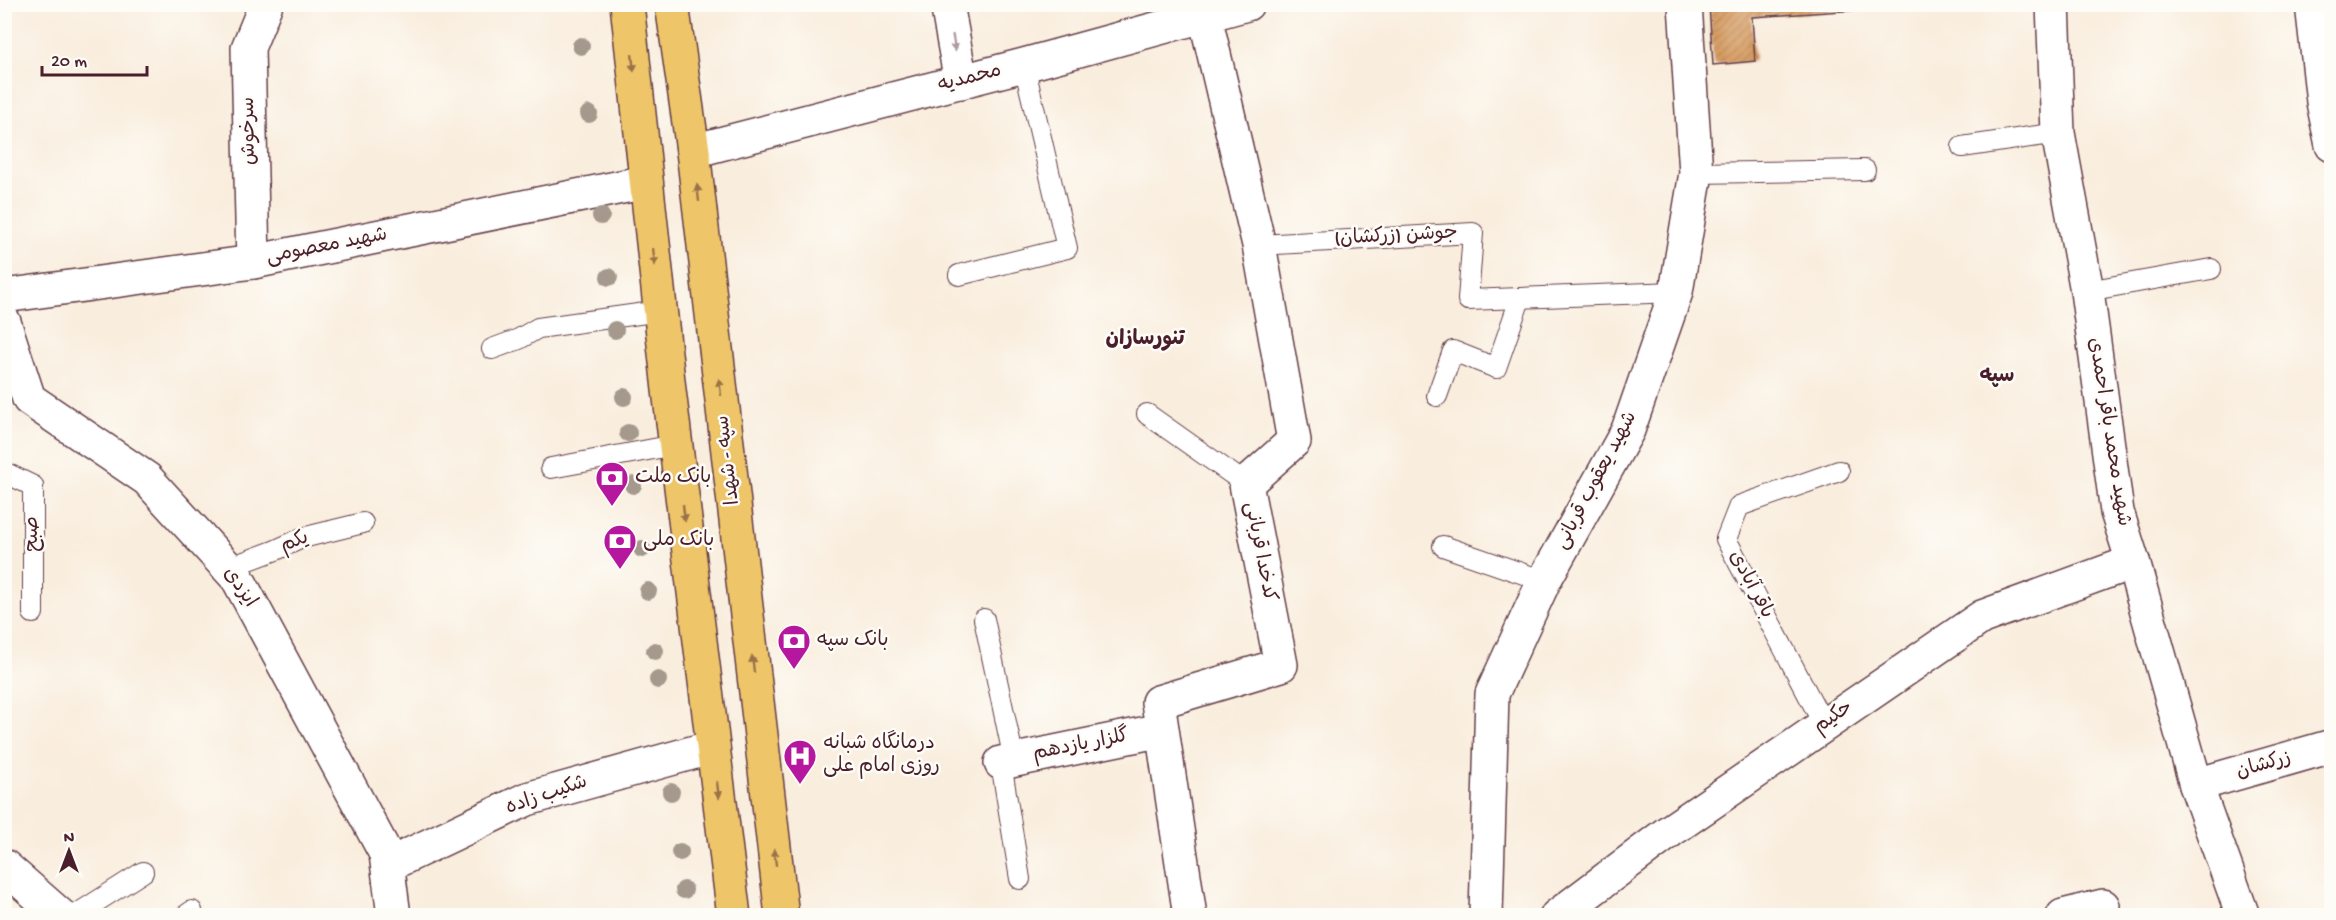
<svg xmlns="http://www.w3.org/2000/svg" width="2336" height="920" viewBox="0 0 2336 920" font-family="'Gochi Hand','Playpen Sans Arabic',sans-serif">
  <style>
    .building { fill: url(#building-hatch) }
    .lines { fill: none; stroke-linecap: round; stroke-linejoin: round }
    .service-casing { stroke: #643e46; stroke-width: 22 }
    .minor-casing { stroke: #643e46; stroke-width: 36 }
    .tertiary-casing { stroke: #643e46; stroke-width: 36 }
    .primary-casing { stroke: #643e46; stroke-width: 36 }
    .service { stroke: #fff; stroke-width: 20 }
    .minor { stroke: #fff; stroke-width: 33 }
    .tertiary { stroke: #fff; stroke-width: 33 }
    .primary { stroke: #eec569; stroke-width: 33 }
    .tree { fill: #a4998c }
    .oneway { fill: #ae9aa0 }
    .oneway2 { fill: #9c724a }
    .labels { text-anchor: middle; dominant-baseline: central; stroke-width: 5; stroke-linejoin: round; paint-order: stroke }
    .street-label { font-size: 20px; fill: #4a1f2b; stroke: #fdfcf7 }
    .poi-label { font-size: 20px; fill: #4a1f2b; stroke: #fdfcf7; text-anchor: start }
    .neighbourhood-label { font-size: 21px; font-weight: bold; fill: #4a1f2b; stroke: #fdfcf7 }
  </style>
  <defs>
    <pattern id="building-hatch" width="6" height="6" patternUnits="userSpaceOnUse" patternTransform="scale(1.5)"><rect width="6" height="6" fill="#d49658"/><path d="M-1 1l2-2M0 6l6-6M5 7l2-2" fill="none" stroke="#ae7a49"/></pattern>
  </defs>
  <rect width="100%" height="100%" fill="#fdfcf7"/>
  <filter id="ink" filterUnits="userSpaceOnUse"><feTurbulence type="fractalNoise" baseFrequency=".0167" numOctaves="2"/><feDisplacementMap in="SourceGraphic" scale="12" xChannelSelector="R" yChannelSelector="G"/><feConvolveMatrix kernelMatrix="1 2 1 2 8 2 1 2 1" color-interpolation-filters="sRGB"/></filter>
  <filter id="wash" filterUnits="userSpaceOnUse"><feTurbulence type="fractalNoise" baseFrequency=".008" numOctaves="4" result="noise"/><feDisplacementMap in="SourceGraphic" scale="24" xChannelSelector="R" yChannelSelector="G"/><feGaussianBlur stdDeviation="1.35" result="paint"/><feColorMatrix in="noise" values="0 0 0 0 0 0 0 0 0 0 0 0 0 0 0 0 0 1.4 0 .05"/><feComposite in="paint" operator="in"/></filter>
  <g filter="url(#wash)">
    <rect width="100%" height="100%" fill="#f9eddd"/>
    <g id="blocks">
      <path class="building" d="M1709 4H1887V8L1752 17 1755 61 1713 65Z"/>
    </g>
  </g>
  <g filter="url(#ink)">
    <use href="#blocks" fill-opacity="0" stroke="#643e46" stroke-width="1.5"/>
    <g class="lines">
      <defs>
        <g id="service">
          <path d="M1962 147 2058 133"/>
          <path d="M1696 173 1865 170"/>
          <path d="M1259 245 1473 233 1468 300 1676 292"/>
          <path d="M959 275 1067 248 1024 65"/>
          <path d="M2087 291 2211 269"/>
          <path d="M492 349 519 339 538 328 660 311"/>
          <path d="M1437 396 1453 351 1496 368 1520 299"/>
          <path d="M1147 414 1246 484"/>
          <path d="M551 468 675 445"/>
          <path d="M4 472 33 486V613"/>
          <path d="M1443 546 1544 581"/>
          <path d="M228 568 276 550 302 538 363 523"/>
          <path d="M984 619 1014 760"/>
          <path d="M1824 725 1726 539 1739 506 1839 471"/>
          <path d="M1001 763 1020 879"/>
          <path d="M74 916 143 872"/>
          <path d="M185 916 192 911"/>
        </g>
        <g id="minor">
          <path d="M947 4 961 82"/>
          <path d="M2053 4 2058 133 2087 291 2117 512 2133 562 2196 785 2243 916"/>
          <path d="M2312 4 2323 102 2332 145"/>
          <path d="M253 262 248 48 266 4"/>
          <path d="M4 296 253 262 646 182"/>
          <path d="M4 322 29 399 147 479 238 579 386 854 394 916"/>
          <path d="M1001 763 1162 730"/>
          <path d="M2196 785 2332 746"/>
          <path d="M388 865 527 799 713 747"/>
          <path d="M4 866 61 916"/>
          <path d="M1190 916 1158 702 1281 665 1246 484 1294 441 1259 245 1205 16"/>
          <path d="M1486 916 1492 694 1544 581 1628 430 1676 292 1696 173 1685 4"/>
          <path d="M1557 916 1670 831 1982 617 2133 562"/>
          <path d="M2063 916 2103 906"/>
        </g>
        <path id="tertiary" d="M693 151 1024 65 1247 4"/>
        <g id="primary">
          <path d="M627 4 669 390 734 916"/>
          <path d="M672 4 693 151 782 916"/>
        </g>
      </defs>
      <use href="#service" class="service-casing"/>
      <use href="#minor" class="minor-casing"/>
      <use href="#tertiary" class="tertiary-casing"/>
      <use href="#primary" class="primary-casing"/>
      <use href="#service" class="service"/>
      <use href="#minor" class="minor"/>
      <use href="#tertiary" class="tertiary"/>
      <use href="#primary" class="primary"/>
    </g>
    <g class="tree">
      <circle cx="581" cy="46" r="9"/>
      <circle cx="589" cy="114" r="9"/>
      <circle cx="601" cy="216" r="9"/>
      <circle cx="609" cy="277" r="9"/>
      <circle cx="615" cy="330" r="9"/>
      <circle cx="624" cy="397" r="9"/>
      <circle cx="628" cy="433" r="9"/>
      <circle cx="633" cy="485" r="9"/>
      <circle cx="642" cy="549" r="9"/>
      <circle cx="648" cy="591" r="9"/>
      <circle cx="655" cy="651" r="9"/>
      <circle cx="658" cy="680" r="9"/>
      <circle cx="671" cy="792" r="9"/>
      <circle cx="680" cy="852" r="9"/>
      <circle cx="684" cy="890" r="9"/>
    </g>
    <defs><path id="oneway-solid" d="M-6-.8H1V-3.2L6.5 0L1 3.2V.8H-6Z" transform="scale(1.5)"/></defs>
    <use class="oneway" href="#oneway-solid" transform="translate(954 43) rotate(80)"/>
    <g class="oneway2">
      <use href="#oneway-solid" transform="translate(633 63) rotate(84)"/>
      <use href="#oneway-solid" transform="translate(698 193) rotate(-97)"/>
      <use href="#oneway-solid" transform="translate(654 257) rotate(84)"/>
      <use href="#oneway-solid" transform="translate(720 387) rotate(-97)"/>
      <use href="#oneway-solid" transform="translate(684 513) rotate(83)"/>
      <use href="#oneway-solid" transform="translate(753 664) rotate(-97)"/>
      <use href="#oneway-solid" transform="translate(718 790) rotate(83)"/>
      <use href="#oneway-solid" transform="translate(775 857) rotate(-97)"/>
    </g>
  </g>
  <defs>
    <symbol id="bank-pin" viewBox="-11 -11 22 30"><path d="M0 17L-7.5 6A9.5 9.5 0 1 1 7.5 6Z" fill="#b5179e" stroke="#fdfcf7"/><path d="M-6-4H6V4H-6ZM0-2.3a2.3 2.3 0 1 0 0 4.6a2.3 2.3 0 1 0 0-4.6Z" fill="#fff"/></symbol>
    <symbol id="hospital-pin" viewBox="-11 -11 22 30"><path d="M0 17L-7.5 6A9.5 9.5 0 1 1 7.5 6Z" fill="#b5179e" stroke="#fdfcf7"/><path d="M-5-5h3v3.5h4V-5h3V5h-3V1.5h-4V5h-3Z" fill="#fff"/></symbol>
  </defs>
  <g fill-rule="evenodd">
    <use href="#bank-pin" x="593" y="459" width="38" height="52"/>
    <use href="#bank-pin" x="601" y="522" width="38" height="52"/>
    <use href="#bank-pin" x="775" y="622" width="38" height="52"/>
    <use href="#hospital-pin" x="781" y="737" width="38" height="52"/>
  </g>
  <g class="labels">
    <g class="street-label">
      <text transform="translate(970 79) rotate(-14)">محمدیه</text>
      <text transform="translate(250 131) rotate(-91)">سرخوش</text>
      <text transform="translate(1396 237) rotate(-3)">جوشن (زرکشان)</text>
      <text transform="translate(327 247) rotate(-11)">شهید معصومی</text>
      <text transform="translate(2108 432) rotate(81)">شهید محمد باقر احمدی</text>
      <text transform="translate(729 460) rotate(-97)">سپه - شهدا</text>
      <text transform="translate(1597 481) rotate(-62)">شهید یعقوب قربانی</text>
      <text transform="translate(33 534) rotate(-90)">صبح</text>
      <text transform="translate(295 543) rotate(-21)">یکم</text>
      <text transform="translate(1259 552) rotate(79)">کدخدا قربانی</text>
      <text transform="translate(1750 585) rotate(62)">باقر آبادی</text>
      <text transform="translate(239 588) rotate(56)">ایزدی</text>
      <text transform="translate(1834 718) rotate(-34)">حکیم</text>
      <text transform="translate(1081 746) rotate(-11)">گلزار یازدهم</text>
      <text transform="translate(2264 766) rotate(-16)">زرکشان</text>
      <text transform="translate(547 796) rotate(-19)">شکیب زاده</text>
    </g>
    <g class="poi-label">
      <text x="635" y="478">بانک ملت</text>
      <text x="643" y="541">بانک ملی</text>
      <text x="817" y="641">بانک سپه</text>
      <text x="823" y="744">درمانگاه شبانه<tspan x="823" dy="23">روزی امام علی</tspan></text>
    </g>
    <g class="neighbourhood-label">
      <text x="1145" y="340">تنورسازان</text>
      <text x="1997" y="377">سپه</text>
    </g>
  </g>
  <rect width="2336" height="920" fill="none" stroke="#fdfcf7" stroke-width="24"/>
  <g transform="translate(69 851)" stroke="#fdfcf7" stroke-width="4.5" paint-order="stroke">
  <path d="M0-4.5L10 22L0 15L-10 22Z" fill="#4a1f2b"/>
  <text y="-9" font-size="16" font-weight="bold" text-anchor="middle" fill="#4a1f2b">N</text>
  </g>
  <path d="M42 66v9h105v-9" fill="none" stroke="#4a1f2b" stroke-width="3"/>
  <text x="51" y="66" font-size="18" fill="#4a1f2b" stroke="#fdfcf7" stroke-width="4.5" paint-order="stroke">20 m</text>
</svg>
